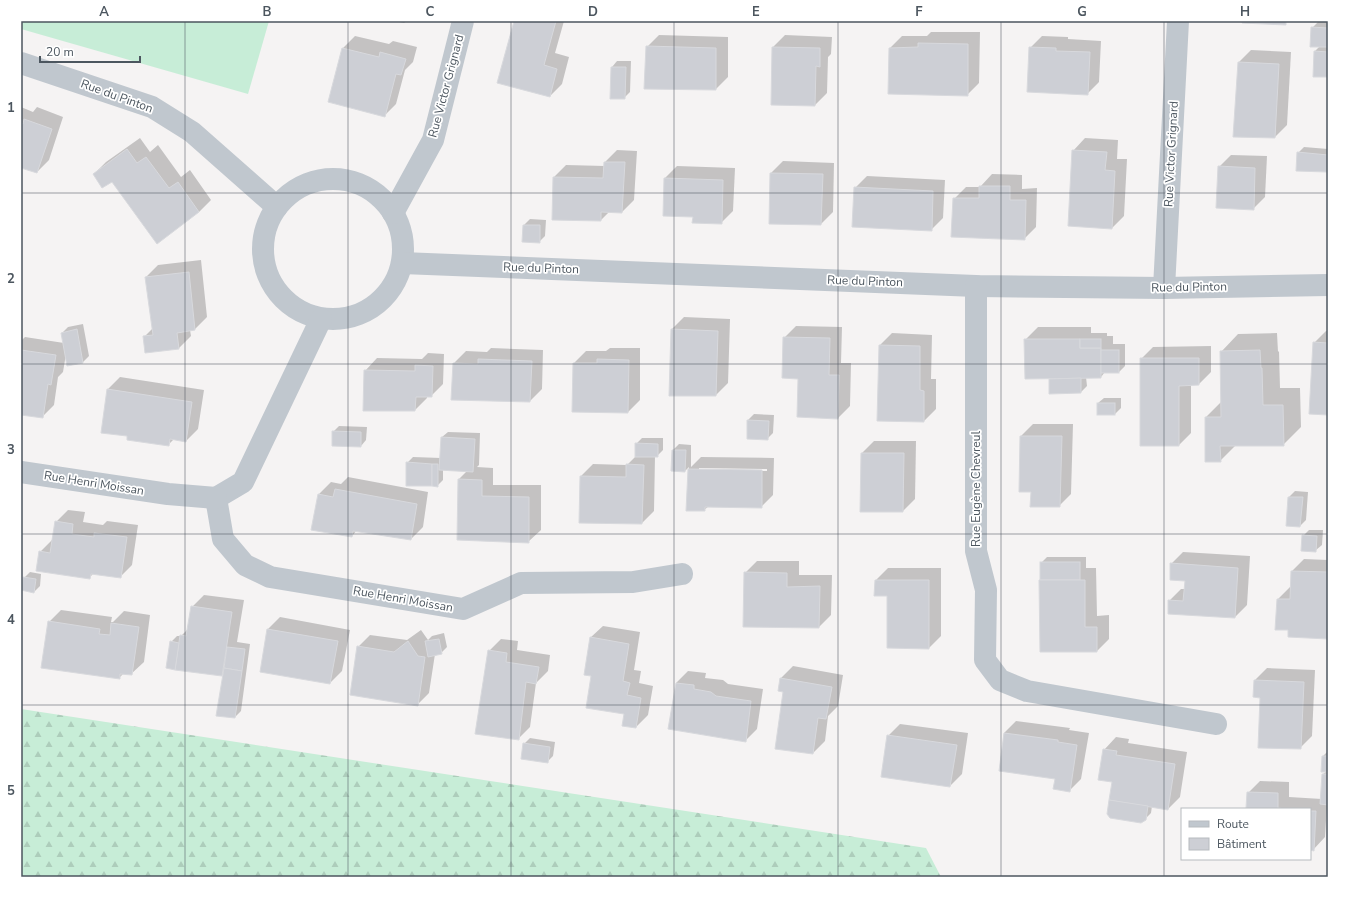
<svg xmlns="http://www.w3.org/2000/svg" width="1349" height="898" viewBox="0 0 1349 898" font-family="'Nunito Sans',sans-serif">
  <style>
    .forest { fill: url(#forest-firs) }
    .garden { fill: #c7edd7 }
    .shadow { fill: #0003; fill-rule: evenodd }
    .building { fill: #cdcfd5; stroke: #d8d9dd }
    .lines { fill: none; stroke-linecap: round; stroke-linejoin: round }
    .minor { stroke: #c0c7ce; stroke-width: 22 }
    .grid { fill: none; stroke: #4c565f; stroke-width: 1; stroke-opacity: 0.55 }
    .labels { text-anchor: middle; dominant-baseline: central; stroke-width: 3.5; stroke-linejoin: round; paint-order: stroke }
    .street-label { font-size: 12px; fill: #4c565f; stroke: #fff }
    .neatline { fill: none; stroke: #4c565f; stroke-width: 1.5 }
    .grid-label { font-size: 13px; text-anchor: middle; font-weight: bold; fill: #4c565f }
  </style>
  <defs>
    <pattern id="forest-firs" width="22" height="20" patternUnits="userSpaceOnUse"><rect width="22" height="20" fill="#c7edd7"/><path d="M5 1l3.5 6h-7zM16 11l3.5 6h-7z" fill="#adcdbb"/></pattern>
  </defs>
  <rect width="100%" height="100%" fill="#f5f3f3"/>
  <path class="forest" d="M21 709 926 848 941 877H21Z"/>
  <path class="garden" d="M21 21H269L248 94 21 29Z"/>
  <g class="shadow">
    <path d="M394 21H407L404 23Z"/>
    <path d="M515 21H564L555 53 569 57 562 84 550 96Z"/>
    <path d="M1318 22H1328V76L1315 51 1320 46 1312 28Z"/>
    <path d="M931 32H980L979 83 967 95 890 48 902 36H927Z"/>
    <path d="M659 35 728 37V77L716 89 647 47Z"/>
    <path d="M785 35 832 37 831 54 828 57 827 93 815 105 773 47Z"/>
    <path d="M355 36 389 44 393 41 417 47 413 62 405 70 396 104 384 116 343 48Z"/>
    <path d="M1042 36 1068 37V39L1101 41 1099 82 1087 94 1030 48Z"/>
    <path d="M1251 50 1291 52 1287 125 1275 137 1239 62Z"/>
    <path d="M617 61H631L630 92 624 98 612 67Z"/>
    <path d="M21 107 33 112 37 107 63 117 49 160 37 172 21 167Z"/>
    <path d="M140 138 150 152 158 145 181 177 190 170 211 200 199 212 94 174 106 162Z"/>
    <path d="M1085 138 1118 140 1117 159H1127L1124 216 1112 228 1073 151Z"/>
    <path d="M1304 147 1328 149V170L1327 171 1298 153Z"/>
    <path d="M617 150 637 151 634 200 622 212 610 211 601 220 553 219 554 177 566 165 605 166V162Z"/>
    <path d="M1231 155 1267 156 1265 197 1253 209 1219 167Z"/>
    <path d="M783 161 834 163 833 212 821 224 771 173Z"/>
    <path d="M677 166 735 168 733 211 721 223 694 216 665 178Z"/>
    <path d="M992 174 1022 175V189L1037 188 1036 227 1024 239 954 199 966 187H980Z"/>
    <path d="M867 176 945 180 943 218 931 230 855 188Z"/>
    <path d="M530 219 546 220 545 236 539 242 524 225Z"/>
    <path d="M201 260 207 317 195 329 190 330 191 336 179 348 144 337 153 328 146 277 158 265Z"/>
    <path d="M684 317 730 319 728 383 716 395 672 329Z"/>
    <path d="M83 324 89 356 83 362 66 354 63 372 58 377 54 405 42 417 21 414V341L25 337 64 343 62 333 68 327Z"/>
    <path d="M796 326 842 327 841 363H851L850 406 838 418 799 378 784 338Z"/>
    <path d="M1038 327H1091V333H1107V336H1113V344H1125V366L1119 372H1105L1101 377H1086L1087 386 1081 392 1050 379 1051 377 1026 339Z"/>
    <path d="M1326 331H1328V414L1314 343Z"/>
    <path d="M892 333 932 335 931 379H936V409L924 421 880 345Z"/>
    <path d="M1277 333 1278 352 1279 351 1280 388H1300L1301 427 1283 445H1236L1220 461 1206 417 1221 402V352L1238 334Z"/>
    <path d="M1211 346V372L1199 384H1191V433L1179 445H1141V359L1153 347Z"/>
    <path d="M491 348 543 350 542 389 530 401 452 399 454 363 466 351 487 352Z"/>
    <path d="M610 348H640V400L628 412 574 363 586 351H606Z"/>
    <path d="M428 353 444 354 443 384 431 396H427V398L415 410 365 371 377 358 422 359Z"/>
    <path d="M120 377 204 390 198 429 186 441 174 439 168 445 129 435 108 389Z"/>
    <path d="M1104 398H1121V408L1115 414 1098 403Z"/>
    <path d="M754 414 774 415 773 433 767 439 748 420Z"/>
    <path d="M1033 424H1073L1071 494 1059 506 1032 491 1021 436Z"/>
    <path d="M339 426 367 427 366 440 361 446 333 432Z"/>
    <path d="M448 432 480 433 479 465 477 467 493 468V485H541V530L528 542 459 479 467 471 443 470V480L437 486 407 463 413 457 441 458 442 437Z"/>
    <path d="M642 438H663V450L657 456H655L654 511 642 523 581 476 593 464 627 465 636 456V444Z"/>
    <path d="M874 441H916L915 499 903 511H861L862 453Z"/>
    <path d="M679 444 691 445V467L701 457 774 458 773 495 761 507 709 506 704 510H687L689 467 685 471 673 450ZM699 468 767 469V471L699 470Z"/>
    <path d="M348 477 428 492 423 527 411 539 357 530 352 536 319 494 331 482 341 484Z"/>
    <path d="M1295 491 1308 492 1306 520 1300 526 1289 497Z"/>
    <path d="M68 510 85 512 83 522 103 525 107 521 138 525 132 565 120 577 94 573 90 577 40 552 52 540 56 522Z"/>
    <path d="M1309 530H1323L1322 545 1316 550 1303 536Z"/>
    <path d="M1183 552 1250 556 1247 605 1235 617 1169 601 1181 589H1185L1186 580 1171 564Z"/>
    <path d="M1047 557H1086V568H1096L1097 616 1109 615V639L1097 651 1041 563Z"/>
    <path d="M1304 559 1328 560V638L1289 629 1278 599 1290 587H1291L1292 571Z"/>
    <path d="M757 561H799V575H832L831 615 819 627 745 573Z"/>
    <path d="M888 568H941V636L929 648 876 580Z"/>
    <path d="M30 572 41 574 40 586 34 592 24 578Z"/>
    <path d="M204 595 244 600 237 642 250 644 241 711 235 717 224 673 222 675 171 642 177 636H181L189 628 192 607Z"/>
    <path d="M61 610 112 617 111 622H113L124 611 150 615 144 662 131 674 124 673 119 678 49 622Z"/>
    <path d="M280 617 350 630 342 671 330 683 261 671 268 629Z"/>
    <path d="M603 626 640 632 634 670 641 671 639 683 653 686 648 715 636 727 592 675 590 638Z"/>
    <path d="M421 630 428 640 432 636 444 633 447 647 441 653 435 654 429 693 417 705 358 647 370 635 407 640Z"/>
    <path d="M501 639 518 641 517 650 550 655 548 671 536 683 530 727 518 739 489 651Z"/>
    <path d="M793 666 843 675 838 706 828 716 825 741 813 753 784 691 781 678Z"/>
    <path d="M1267 668 1315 670 1312 736 1300 748 1261 697 1255 680Z"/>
    <path d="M688 671 706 673 705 678 723 680 728 684 763 689 757 729 745 741 676 683Z"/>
    <path d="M1016 721 1070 728 1069 730 1089 733 1081 779 1069 791 1056 778 1000 770 1004 733Z"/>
    <path d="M900 724 968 733 962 774 950 786 888 736Z"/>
    <path d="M1116 737 1129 739 1128 743 1187 752 1180 797 1168 809 1152 806 1151 813 1145 819 1113 781 1104 750Z"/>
    <path d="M530 738 555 742 553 756 547 762 524 744Z"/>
    <path d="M1328 751V804H1327L1325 837 1313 850 1310 849V809H1251L1248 793 1260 781 1289 782V797L1322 799 1323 774 1327 771 1323 756Z"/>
  </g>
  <g class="building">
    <path d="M514 21H556L544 65 557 69 550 97 497 83Z"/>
    <path d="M1242 21H1286V25L1242 23Z"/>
    <path d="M1311 27 1328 28V47H1310Z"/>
    <path d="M918 43 968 44V96L888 94 889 48 918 47Z"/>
    <path d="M646 46 716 48V90L644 89Z"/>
    <path d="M772 47 820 48V67L816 66 815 106 771 105Z"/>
    <path d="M1029 47 1056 48V51L1090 52 1088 95 1027 92Z"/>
    <path d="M342 48 379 57 380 52 406 59 401 75 396 74 385 117 328 102Z"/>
    <path d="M1314 51 1328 52V77H1313Z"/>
    <path d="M1238 62 1279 64 1275 138 1233 137Z"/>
    <path d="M611 67H626L625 99H610Z"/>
    <path d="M24 119 52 129 37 173 21 168V123L23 124Z"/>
    <path d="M127 149 137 163 146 157 169 188 178 182 199 212 157 244 112 182 102 188 93 174Z"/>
    <path d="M1072 150 1107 152 1105 170 1115 171 1112 229 1068 226Z"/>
    <path d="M1297 152 1328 155 1327 172 1296 171Z"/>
    <path d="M604 162H625L622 213 601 212V221L552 220 553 177 603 178Z"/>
    <path d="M1218 166 1255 168 1254 210 1216 208Z"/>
    <path d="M770 173 823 174 821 225 769 224Z"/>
    <path d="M664 178 723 180 722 224 692 223 693 217 663 216Z"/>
    <path d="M979 186H1010V200H1026L1025 240 951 237 953 198H979Z"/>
    <path d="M854 187 933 191 932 231 852 227Z"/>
    <path d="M523 225H540V243L522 242Z"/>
    <path d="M189 272 195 330 177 333 179 349 145 353 143 336 153 335 145 277Z"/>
    <path d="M77 329 83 363 67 366 61 333Z"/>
    <path d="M671 329 718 331 716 396H669Z"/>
    <path d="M783 337 830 338 829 375H839L838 419 797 417 798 379 782 378Z"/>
    <path d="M1024 339H1080V348H1101V378L1025 379Z"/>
    <rect x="1080" y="339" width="21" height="9"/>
    <path d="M1313 342 1328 343V415L1309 414Z"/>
    <path d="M879 345 920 346V390L924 391V422L877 421Z"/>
    <path d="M21 350 56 355 51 385 48 384 43 418 21 415Z"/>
    <rect x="1101" y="350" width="18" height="23"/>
    <path d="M1260 350 1261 368H1262L1263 405H1283L1284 446H1220L1221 462H1205V417H1221L1220 351Z"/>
    <path d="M1140 358H1199V385L1179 386V446H1140Z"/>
    <path d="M478 359 532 361 530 402 451 400 453 363 478 364Z"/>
    <path d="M597 359 629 360 628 413 572 412 573 363H597Z"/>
    <path d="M415 365 433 366 432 397H416L415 411H363L364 370 415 371Z"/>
    <path d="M1081 378V393L1049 394V379Z"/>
    <path d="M107 389 192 402 186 442 170 439 169 446 127 440V436L101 433Z"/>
    <rect x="1097" y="403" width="18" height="12"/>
    <path d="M747 420 769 421 768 440 747 439Z"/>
    <path d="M332 431 361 432V447L332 446Z"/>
    <path d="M1020 436H1062L1060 507H1030L1031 492H1019Z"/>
    <path d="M441 437 475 439 473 472 439 470Z"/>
    <path d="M635 443 658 444V457H635Z"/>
    <path d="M672 450H686L685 472 671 471Z"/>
    <path d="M861 453H904L903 512H860Z"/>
    <path d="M406 462 432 464V486H406Z"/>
    <path d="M432 464H438V487L432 486Z"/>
    <path d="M626 464 644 465 642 524 579 523 580 476 626 477Z"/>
    <path d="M688 469 762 470V508L705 507V511H686Z"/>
    <path d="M458 479 482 480V496L529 497V543L457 540Z"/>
    <path d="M335 489 417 504 411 540 353 531 352 537 311 530 318 494 333 497Z"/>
    <path d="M1288 497H1303L1300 527 1286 526Z"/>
    <path d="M55 521 73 524 72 534 94 537V533L127 537 121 578 91 574 90 579 36 571 39 551 50 553Z"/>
    <path d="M1302 535 1317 536 1316 552 1301 551Z"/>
    <rect x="1040" y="562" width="40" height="18"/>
    <path d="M1170 563 1238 568 1235 618 1168 614V600L1183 601 1185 581 1170 580Z"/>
    <path d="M1291 571 1328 572V639L1288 637V630H1275L1277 599H1290Z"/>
    <path d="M744 572 787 573V587L820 586 819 628 743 627Z"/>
    <path d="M23 577 36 579 34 593 21 590Z"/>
    <path d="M875 580H929V649L887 648V596H874Z"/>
    <path d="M1039 580H1085V627H1097V652H1040Z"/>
    <path d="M191 606 232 612 222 676 175 670 180 635 186 636Z"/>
    <path d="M48 621 100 629 99 634 110 635 111 623 139 627 132 675 120 674V679L41 668Z"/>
    <path d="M267 629 338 641 330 684 260 672Z"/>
    <path d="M590 637 629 644 623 681 630 683 627 695 641 698 636 728 622 726 624 714 586 708 591 676 584 675Z"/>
    <path d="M439 639 442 654 428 657 425 641Z"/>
    <path d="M170 641 179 643 175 670 166 668Z"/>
    <path d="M408 641 418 656 425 657 418 706 350 695 357 646 394 652Z"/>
    <path d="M227 647 245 649 242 671 224 668Z"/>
    <path d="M488 650 507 653 506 662 539 667 536 684 526 682 519 740 475 734Z"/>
    <path d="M224 668 242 671 235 718 216 716Z"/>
    <path d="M780 678 832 687 826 719 818 718 813 754 775 749 783 692 778 691Z"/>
    <path d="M1254 680 1304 682 1301 749 1258 748 1260 698 1253 697Z"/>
    <path d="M676 683 694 685V689L711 692 716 696 751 701 746 742 668 729Z"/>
    <path d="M1004 733 1058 740V742L1077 745 1070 792 1053 789 1055 779 999 771Z"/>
    <path d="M887 735 957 745 950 787 881 777Z"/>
    <path d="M523 743 550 747 548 763 521 759Z"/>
    <path d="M1103 749 1117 751 1116 755 1175 764 1168 810 1109 800 1112 782 1098 780Z"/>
    <path d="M1322 756H1328V772H1321Z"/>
    <path d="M1322 774H1328V805L1320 804Z"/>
    <path d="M1247 792 1278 793V808L1286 809H1250L1246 808Z"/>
    <path d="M1109 800 1148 806 1146 820 1141 823 1110 818 1107 814Z"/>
    <path d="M1310 811H1316L1314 851 1310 850Z"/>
  </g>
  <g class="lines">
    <g class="minor">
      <path d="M21 63 152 107 192 132 277 207"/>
      <circle cx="333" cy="249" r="70"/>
      <path d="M393 213 433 140 463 21"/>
      <path d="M402 263 976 286 1164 288 1328 285"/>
      <path d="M976 286V551L986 590 985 660 1000 680 1027 691 1216 724"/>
      <path d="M1164 288 1178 21"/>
      <path d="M321 319 243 482 216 498 223 539 245 565 270 577 463 609 521 583 633 582 682 574"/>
      <path d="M21 472 168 494 216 498"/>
    </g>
  </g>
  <path class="grid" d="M185 21V877M348 21V877M511 21V877M674 21V877M838 21V877M1001 21V877M1164 21V877M21 193H1328M21 364H1328M21 534H1328M21 705H1328"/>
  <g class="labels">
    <g class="street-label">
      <text transform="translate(446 86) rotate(-75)">Rue Victor Grignard</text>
      <text transform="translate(117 96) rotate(20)">Rue du Pinton</text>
      <text transform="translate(1171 154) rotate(-87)">Rue Victor Grignard</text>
      <text transform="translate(541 268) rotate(2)">Rue du Pinton</text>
      <text transform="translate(865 281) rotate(2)">Rue du Pinton</text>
      <text transform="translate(1189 287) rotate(-1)">Rue du Pinton</text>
      <text transform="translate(94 483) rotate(9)">Rue Henri Moissan</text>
      <text transform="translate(976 489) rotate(-90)">Rue Eugène Chevreul</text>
      <text transform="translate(403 599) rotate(10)">Rue Henri Moissan</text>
    </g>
  </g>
  <rect width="1349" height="898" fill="none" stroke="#ffffff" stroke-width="44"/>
  <rect x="1181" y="808" width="130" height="52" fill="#ffffff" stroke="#b7bbbf"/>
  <rect x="1189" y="821" width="20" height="6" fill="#c0c7ce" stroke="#b7bbbf"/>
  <text x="1217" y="828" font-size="12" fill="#4c565f">Route</text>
  <rect x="1189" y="838" width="20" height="12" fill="#cdcfd5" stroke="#b7bbbf"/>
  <text x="1217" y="848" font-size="12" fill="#4c565f">Bâtiment</text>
  <path d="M40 56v6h100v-6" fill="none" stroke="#4c565f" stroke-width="2"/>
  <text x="46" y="56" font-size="12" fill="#4c565f" stroke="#ffffff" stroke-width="3" paint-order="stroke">20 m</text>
  <rect x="22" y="22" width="1305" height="854" class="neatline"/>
  <g class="grid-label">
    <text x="104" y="16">A</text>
    <text x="267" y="16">B</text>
    <text x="430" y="16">C</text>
    <text x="593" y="16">D</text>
    <text x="756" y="16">E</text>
    <text x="919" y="16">F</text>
    <text x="1082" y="16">G</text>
    <text x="1245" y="16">H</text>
    <text x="11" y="112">1</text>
    <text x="11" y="283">2</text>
    <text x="11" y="454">3</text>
    <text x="11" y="624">4</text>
    <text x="11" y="795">5</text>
  </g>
</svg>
